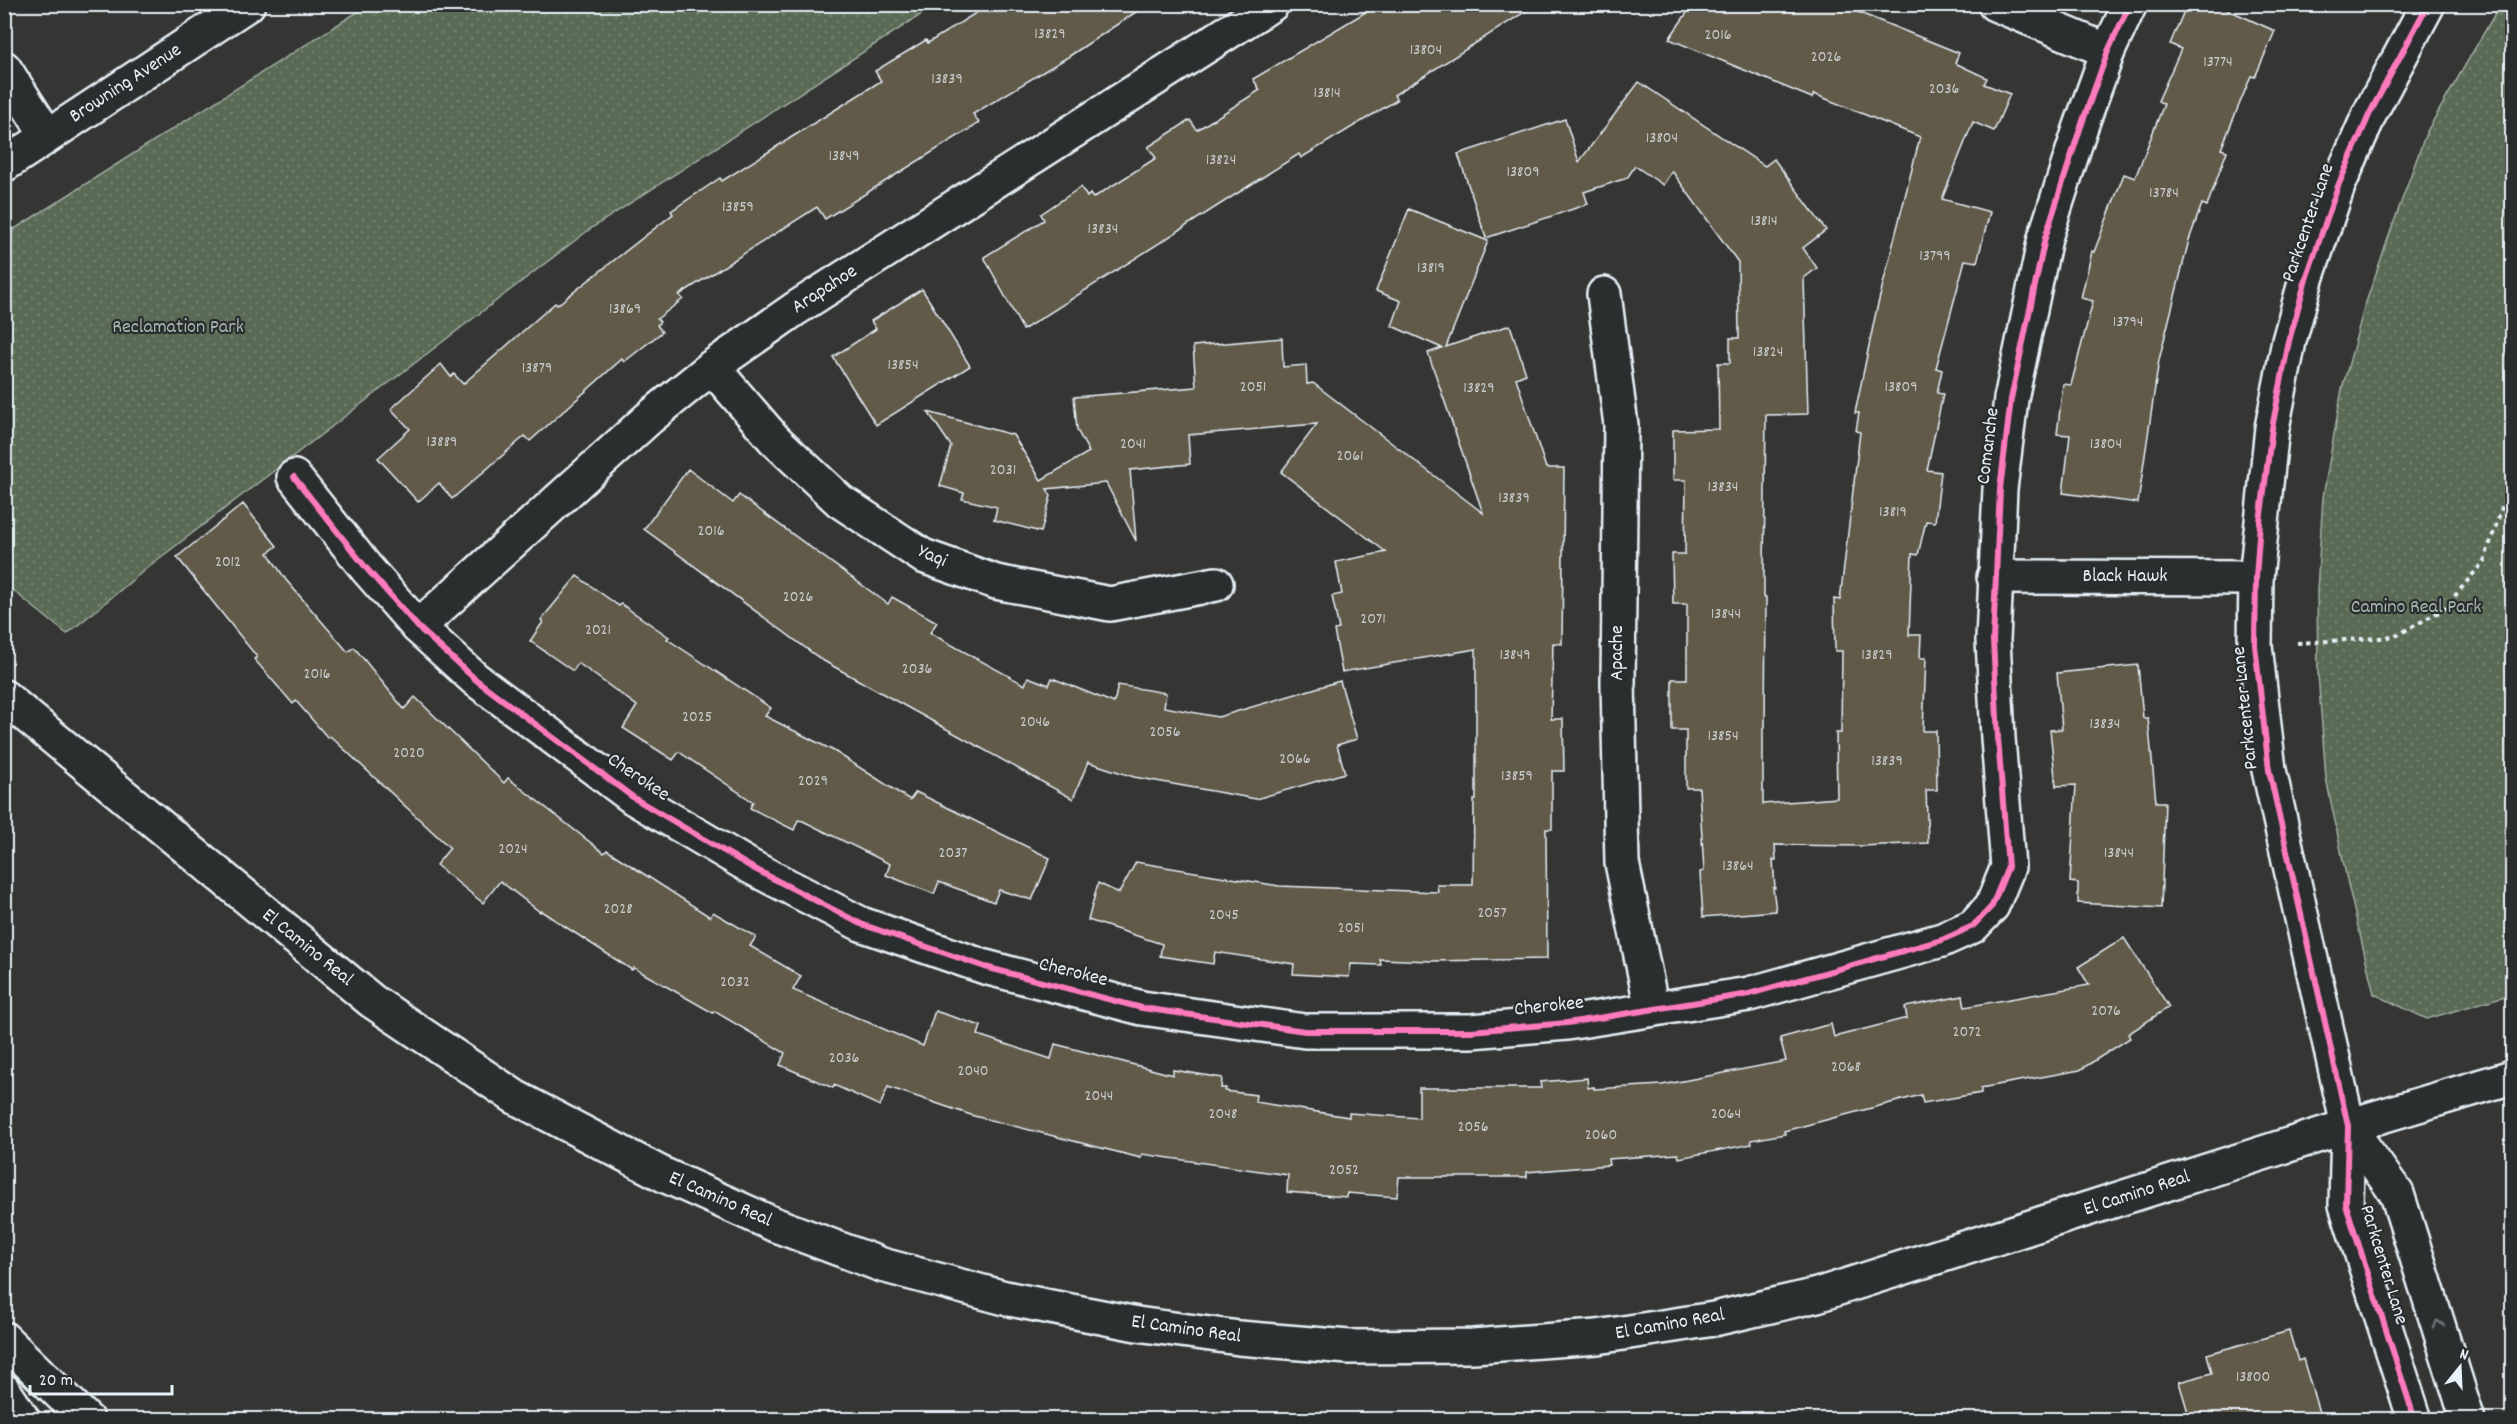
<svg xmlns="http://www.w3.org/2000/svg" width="2517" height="1424" viewBox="0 0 2517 1424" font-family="Dekko,sans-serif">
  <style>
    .park { fill: url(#park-dots); stroke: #a1aea6; stroke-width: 1.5 }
    .building { fill: #625a4a; stroke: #e8f1f8; stroke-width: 1.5 }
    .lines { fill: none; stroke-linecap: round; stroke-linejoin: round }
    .street-casing { stroke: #e8f1f8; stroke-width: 38 }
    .secondary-casing { stroke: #e8f1f8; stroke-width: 38 }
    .highway-casing { stroke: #e8f1f8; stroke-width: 38 }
    .path { stroke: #e8f1f8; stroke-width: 4; stroke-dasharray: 4.5 4.5; stroke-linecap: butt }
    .street { stroke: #2a2d2e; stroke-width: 33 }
    .secondary { stroke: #2a2d2e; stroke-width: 33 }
    .highway { stroke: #2a2d2e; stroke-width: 33 }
    .cycleway-casing { stroke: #2a2d2e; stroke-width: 10 }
    .cycleway { stroke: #fd7abc; stroke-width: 6 }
    .oneway { stroke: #6c7275 }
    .labels { text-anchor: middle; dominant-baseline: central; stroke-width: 4.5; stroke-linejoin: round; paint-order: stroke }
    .number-label { font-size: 16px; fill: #c6cbcc }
    .street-label { font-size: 20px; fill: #e8f1f8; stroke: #2a2d2e }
    .park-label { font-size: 20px; fill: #a8b5ae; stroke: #2a2d2e }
  </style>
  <defs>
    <pattern id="park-dots" width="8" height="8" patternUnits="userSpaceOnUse" patternTransform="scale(1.5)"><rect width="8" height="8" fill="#5a6b54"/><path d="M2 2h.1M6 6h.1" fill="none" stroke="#72816d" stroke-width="1.8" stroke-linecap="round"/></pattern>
  </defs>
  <rect width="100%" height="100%" fill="#353634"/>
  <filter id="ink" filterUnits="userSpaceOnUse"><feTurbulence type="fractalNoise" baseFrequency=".0167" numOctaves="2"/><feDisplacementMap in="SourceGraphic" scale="12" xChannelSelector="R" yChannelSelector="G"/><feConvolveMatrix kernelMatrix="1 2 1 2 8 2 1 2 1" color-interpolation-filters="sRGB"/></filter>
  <g filter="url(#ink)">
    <g class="park">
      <path d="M370 4 936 5 590 229 152 564 67 634 5 584V235Z"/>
      <path d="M2500 5H2512V994L2427 1019 2374 994 2347 880 2326 778 2318 674 2317 590 2323 497 2342 389 2364 308 2390 233 2426 133Z"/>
    </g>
    <g class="building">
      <path d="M990 4H1148L1068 57 973 114 979 123 825 219 817 207 679 295 683 299 657 319 660 322 657 325 662 332 624 362 622 359 530 441 525 436 452 499 439 483 418 502 378 458 410 429 391 409 441 364 451 377 454 374 463 384 555 303 557 305 673 214 671 211 720 178 722 181 881 81 875 71 926 40 928 43Z"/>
      <path d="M1379 4H1537L1394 95 1397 100 1301 158 1299 154 1023 330 984 257 1044 220 1041 214 1081 187 1087 197 1090 194 1093 198 1156 158 1148 147 1190 120 1197 130 1260 90 1253 79Z"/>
      <path d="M1693 4H1838L1959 53 1955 63 1987 78 1984 84 2010 94 1994 131 1973 122 1942 199 1990 212 1977 262 1965 260 1936 368 1942 370 1937 393 1943 394 1927 470 1941 472 1935 522 1926 521 1918 555 1912 554 1909 635H1921L1920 658H1926L1923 731H1936L1937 790H1926L1928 843 1861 846 1775 845 1776 860H1773L1775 888H1773L1776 911 1703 917 1700 872 1704 871 1699 788H1686V730H1672V679H1687V604H1673L1672 554H1685L1686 480H1673V430L1719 429 1718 363H1730V338H1739L1738 262 1672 171 1663 185 1635 166 1627 178 1584 192 1588 204 1486 238 1458 154 1565 119 1579 162 1639 82 1765 166 1774 159 1826 230 1803 248 1817 268 1804 278 1808 414 1766 415 1764 571V597H1766L1765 728H1763V804L1837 798 1836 733H1841L1842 651H1835L1834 599 1840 600 1860 432 1856 431 1859 413H1855L1876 312 1920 137 1814 94 1812 98 1669 39Z"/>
      <path d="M2187 4H2215L2275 31 2255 77 2251 76 2221 149 2227 151 2207 206 2202 204 2189 240 2159 360 2138 503 2063 493 2070 435 2057 434 2063 384 2071 385 2093 301 2081 298 2092 251 2094 252 2124 174 2135 178 2164 104 2158 101 2181 49 2170 44Z"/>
      <path d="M1409 209 1488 241 1446 347 1510 325 1526 374 1516 378 1546 468H1564L1562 644 1553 643 1551 719H1563L1564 771H1552V829H1546L1547 959 1431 961 1380 959 1381 965 1351 964 1349 977 1293 974 1294 964 1215 952 1213 964 1160 956 1162 944 1088 920 1098 883 1119 893 1136 862 1279 886 1438 892 1437 885H1473L1474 800H1476V649L1342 672 1334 630 1339 629 1332 596 1342 594 1336 562 1386 552 1281 472 1317 424 1188 435 1190 464 1130 470 1136 541 1106 483 1047 489 1051 496 1041 532 994 520 997 507 962 499 964 493 940 486 951 446 928 412 1013 435 1041 480 1089 452 1077 430 1074 397 1196 387 1193 346 1282 338 1283 367 1306 365 1307 384 1313 383 1483 513 1428 353 1442 348 1392 326 1401 301 1376 291Z"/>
      <path d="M922 289 970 366 876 425 833 357 876 329 871 321Z"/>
      <path d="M688 469 733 503 739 495 888 604 892 597 937 622 930 633 1025 685 1028 677 1049 685 1052 678 1114 703 1118 685 1166 693 1164 707 1218 717 1340 681 1357 739 1337 745 1345 773 1256 799 1134 777 1088 762 1073 799 822 660 644 529Z"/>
      <path d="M243 504 277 546 268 553 286 580 348 652 354 647 404 709 415 697 504 783 508 778 604 853 607 850 710 917 713 912 756 937 750 946 801 976 793 990 923 1046 935 1011 981 1026 978 1035 1051 1059 1055 1044 1173 1075V1070L1222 1078 1221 1088H1226L1225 1091 1256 1095 1255 1102 1349 1117V1113L1419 1118V1088H1541L1540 1082 1587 1078 1588 1088 1594 1087V1089L1662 1085 1786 1061 1780 1038 1831 1024 1834 1037 1907 1018 1905 1007 1963 996 1965 1007 2089 985 2078 967 2124 938 2169 1007 2128 1034 2130 1038 2080 1070 1981 1088V1093L1923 1103 1921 1095 1784 1131 1785 1134 1751 1140 1752 1144 1679 1158 1678 1154 1608 1159 1609 1165 1527 1172V1177H1399L1397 1197 1347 1193 1346 1197 1287 1192 1288 1175 1142 1154 1141 1158 974 1116 888 1087 880 1106 834 1085 833 1088 780 1065 785 1053 714 1011 713 1013 634 968 632 970 541 911 540 912 500 881 483 903 436 865 450 848 330 736 328 738 296 701 293 704 254 659 257 657 177 557Z"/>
      <path d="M577 576 619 606 621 604 669 637 667 639 771 708 765 716 834 751 910 800 916 792 1050 858 1032 900 999 890 994 902 939 882 934 894 886 875 890 864 803 821 798 820 794 830 750 808 753 802 679 752 673 760 623 728 637 706 578 663 573 671 530 641 543 622 541 620Z"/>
      <path d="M2138 665 2143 718H2148L2156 802H2165L2161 908 2078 903V883L2070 882 2076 785 2056 786 2050 730 2062 729 2057 673Z"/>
      <path d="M2289 1331 2298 1361 2303 1359 2321 1419H2190L2179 1382 2212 1373 2207 1354Z"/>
    </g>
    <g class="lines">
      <defs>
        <g id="street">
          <path d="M1995 4 2108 51"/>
          <path d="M4 68 47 135"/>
          <path d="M1604 294 1621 425 1618 683 1622 863 1652 1009"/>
          <path d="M712 367 774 439 840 501 923 556 996 582 1110 604 1216 584"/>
          <path d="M294 477 367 569 418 627 475 679 634 798 751 867 861 924 985 967 1142 1008 1305 1031H1471L1567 1023 1749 994 1942 940 1973 926 1992 906 2008 867 1998 738 1993 640 2000 489 2011 399 2045 238 2080 129 2108 51 2130 4"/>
          <path d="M1994 577 2256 578"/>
          <path d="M418 627 649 418 712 367 795 309 1272 4"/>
          <path d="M2348 1126 2397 1194 2468 1420"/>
          <path d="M2348 1126 2346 1205 2415 1420"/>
        </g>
        <g id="secondary">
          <path d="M4 165 248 4"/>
          <path d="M4 697 372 1001 515 1097 664 1175 773 1224 882 1265 1005 1298 1137 1324 1239 1338 1349 1347 1473 1346 1597 1337 1714 1319 1817 1295 2348 1126 2512 1077"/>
          <path d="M2348 1126 2269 770 2255 645 2256 578 2272 428 2289 341 2306 279 2338 186 2370 113 2428 4"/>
        </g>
        <g id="highway">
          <path d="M4 1339 87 1420"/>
          <path d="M4 1391 23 1420"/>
        </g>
      </defs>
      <use href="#street" class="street-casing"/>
      <use href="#secondary" class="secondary-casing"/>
      <use href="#highway" class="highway-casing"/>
      <path class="path" d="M2297 643 2394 637 2444 609 2484 561 2512 478"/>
      <use href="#street" class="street"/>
      <use href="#secondary" class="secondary"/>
      <use href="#highway" class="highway"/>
      <defs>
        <g id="cycleway">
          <path d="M294 477 367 569 418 627 475 679 634 798 751 867 861 924 985 967 1142 1008 1305 1031H1471L1567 1023 1749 994 1942 940 1973 926 1992 906 2008 867 1998 738 1993 640 2000 489 2011 399 2045 238 2080 129 2108 51 2130 4"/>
          <path d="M2415 1420 2346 1205 2348 1126 2269 770 2255 645 2256 578 2260 522 2272 428 2289 341 2306 279 2338 186 2370 113 2428 4"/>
        </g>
      </defs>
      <use href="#cycleway" class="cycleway-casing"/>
      <use href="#cycleway" class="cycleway"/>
    </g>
    <defs><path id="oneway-chevron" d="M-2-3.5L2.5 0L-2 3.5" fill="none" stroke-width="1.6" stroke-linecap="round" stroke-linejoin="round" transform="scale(1.5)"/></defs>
    <use class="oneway" href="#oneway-chevron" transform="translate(2438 1324) rotate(-107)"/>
  </g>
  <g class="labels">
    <g class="number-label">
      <text x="1050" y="34">13829</text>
      <text x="1718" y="35">2016</text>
      <text x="1426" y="50">13804</text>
      <text x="1826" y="57">2026</text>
      <text x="2218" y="62">13774</text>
      <text x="947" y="79">13839</text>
      <text x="1944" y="89">2036</text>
      <text x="1327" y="93">13814</text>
      <text x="1662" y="138">13804</text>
      <text x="844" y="156">13849</text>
      <text x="1221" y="160">13824</text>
      <text x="1523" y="172">13809</text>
      <text x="2164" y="193">13784</text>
      <text x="738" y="207">13859</text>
      <text x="1764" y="221">13814</text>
      <text x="1103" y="229">13834</text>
      <text x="1935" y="256">13799</text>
      <text x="1431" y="268">13819</text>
      <text x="625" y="309">13869</text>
      <text x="2128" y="322">13794</text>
      <text x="1768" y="352">13824</text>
      <text x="903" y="365">13854</text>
      <text x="537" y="368">13879</text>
      <text x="1253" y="387">2051</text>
      <text x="1901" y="387">13809</text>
      <text x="1479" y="388">13829</text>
      <text x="442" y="442">13889</text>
      <text x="1133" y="444">2041</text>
      <text x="2106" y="444">13804</text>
      <text x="1350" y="456">2061</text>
      <text x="1003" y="470">2031</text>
      <text x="1723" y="487">13834</text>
      <text x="1514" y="498">13839</text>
      <text x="1893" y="512">13819</text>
      <text x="711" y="531">2016</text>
      <text x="228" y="562">2012</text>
      <text x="798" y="597">2026</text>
      <text x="1726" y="614">13844</text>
      <text x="1373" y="619">2071</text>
      <text x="598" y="630">2021</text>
      <text x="1515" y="655">13849</text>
      <text x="1877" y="655">13829</text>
      <text x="917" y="669">2036</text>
      <text x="317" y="674">2016</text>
      <text x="697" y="717">2025</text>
      <text x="1035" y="722">2046</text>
      <text x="2105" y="724">13834</text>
      <text x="1165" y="732">2056</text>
      <text x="1723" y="736">13854</text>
      <text x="409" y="753">2020</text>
      <text x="1295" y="759">2066</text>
      <text x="1887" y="761">13839</text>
      <text x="1517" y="776">13859</text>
      <text x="813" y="781">2029</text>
      <text x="513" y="849">2024</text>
      <text x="953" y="853">2037</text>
      <text x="2119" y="853">13844</text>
      <text x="1738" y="866">13864</text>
      <text x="618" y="909">2028</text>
      <text x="1492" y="913">2057</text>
      <text x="1224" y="915">2045</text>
      <text x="1351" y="928">2051</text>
      <text x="735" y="982">2032</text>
      <text x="2106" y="1011">2076</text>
      <text x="1967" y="1032">2072</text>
      <text x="844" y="1058">2036</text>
      <text x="1846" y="1067">2068</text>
      <text x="973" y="1071">2040</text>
      <text x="1099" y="1096">2044</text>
      <text x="1223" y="1114">2048</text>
      <text x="1726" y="1114">2064</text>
      <text x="1473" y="1127">2056</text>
      <text x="1601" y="1135">2060</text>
      <text x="1344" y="1170">2052</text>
      <text x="2253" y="1377">13800</text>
    </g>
    <g class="street-label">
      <text transform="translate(126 84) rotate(-33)">Browning Avenue</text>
      <text transform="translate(2309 223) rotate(-71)">Parkcenter Lane</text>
      <text transform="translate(825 290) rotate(-33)">Arapahoe</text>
      <text transform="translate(1989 446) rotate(-83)">Comanche</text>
      <text transform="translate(932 557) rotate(24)">Yaqi</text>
      <text x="2125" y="577">Black Hawk</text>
      <text transform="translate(1618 653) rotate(-90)">Apache</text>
      <text transform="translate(2246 708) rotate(-96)">Parkcenter Lane</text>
      <text transform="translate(638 778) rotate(34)">Cherokee</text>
      <text transform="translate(307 948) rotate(39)">El Camino Real</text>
      <text transform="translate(1073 973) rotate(14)">Cherokee</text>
      <text transform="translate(1549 1007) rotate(-6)">Cherokee</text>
      <text transform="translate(2137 1194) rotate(-18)">El Camino Real</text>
      <text transform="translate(720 1200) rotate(24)">El Camino Real</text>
      <text transform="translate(2383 1265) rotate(73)">Parkcenter Lane</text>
      <text transform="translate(1670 1325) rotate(-10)">El Camino Real</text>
      <text transform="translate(1186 1330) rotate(8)">El Camino Real</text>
    </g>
    <g class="park-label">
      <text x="178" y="328">Reclamation Park</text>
      <text x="2416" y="608">Camino Real Park</text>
    </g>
  </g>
  <rect width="2517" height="1424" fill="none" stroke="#2a2d2e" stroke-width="24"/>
  <rect x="12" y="12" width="2493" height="1400" fill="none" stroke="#e8f1f8" stroke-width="2" filter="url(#ink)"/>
  <g transform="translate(2460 1367) rotate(18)" stroke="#2a2d2e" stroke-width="4.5" paint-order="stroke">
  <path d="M0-4.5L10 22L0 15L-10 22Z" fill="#e8f1f8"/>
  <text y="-9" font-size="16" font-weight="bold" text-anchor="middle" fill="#e8f1f8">N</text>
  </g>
  <path d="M30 1385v9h142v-9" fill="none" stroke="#e8f1f8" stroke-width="3"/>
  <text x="39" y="1385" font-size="18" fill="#e8f1f8" stroke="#2a2d2e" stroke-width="4.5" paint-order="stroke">20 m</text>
</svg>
